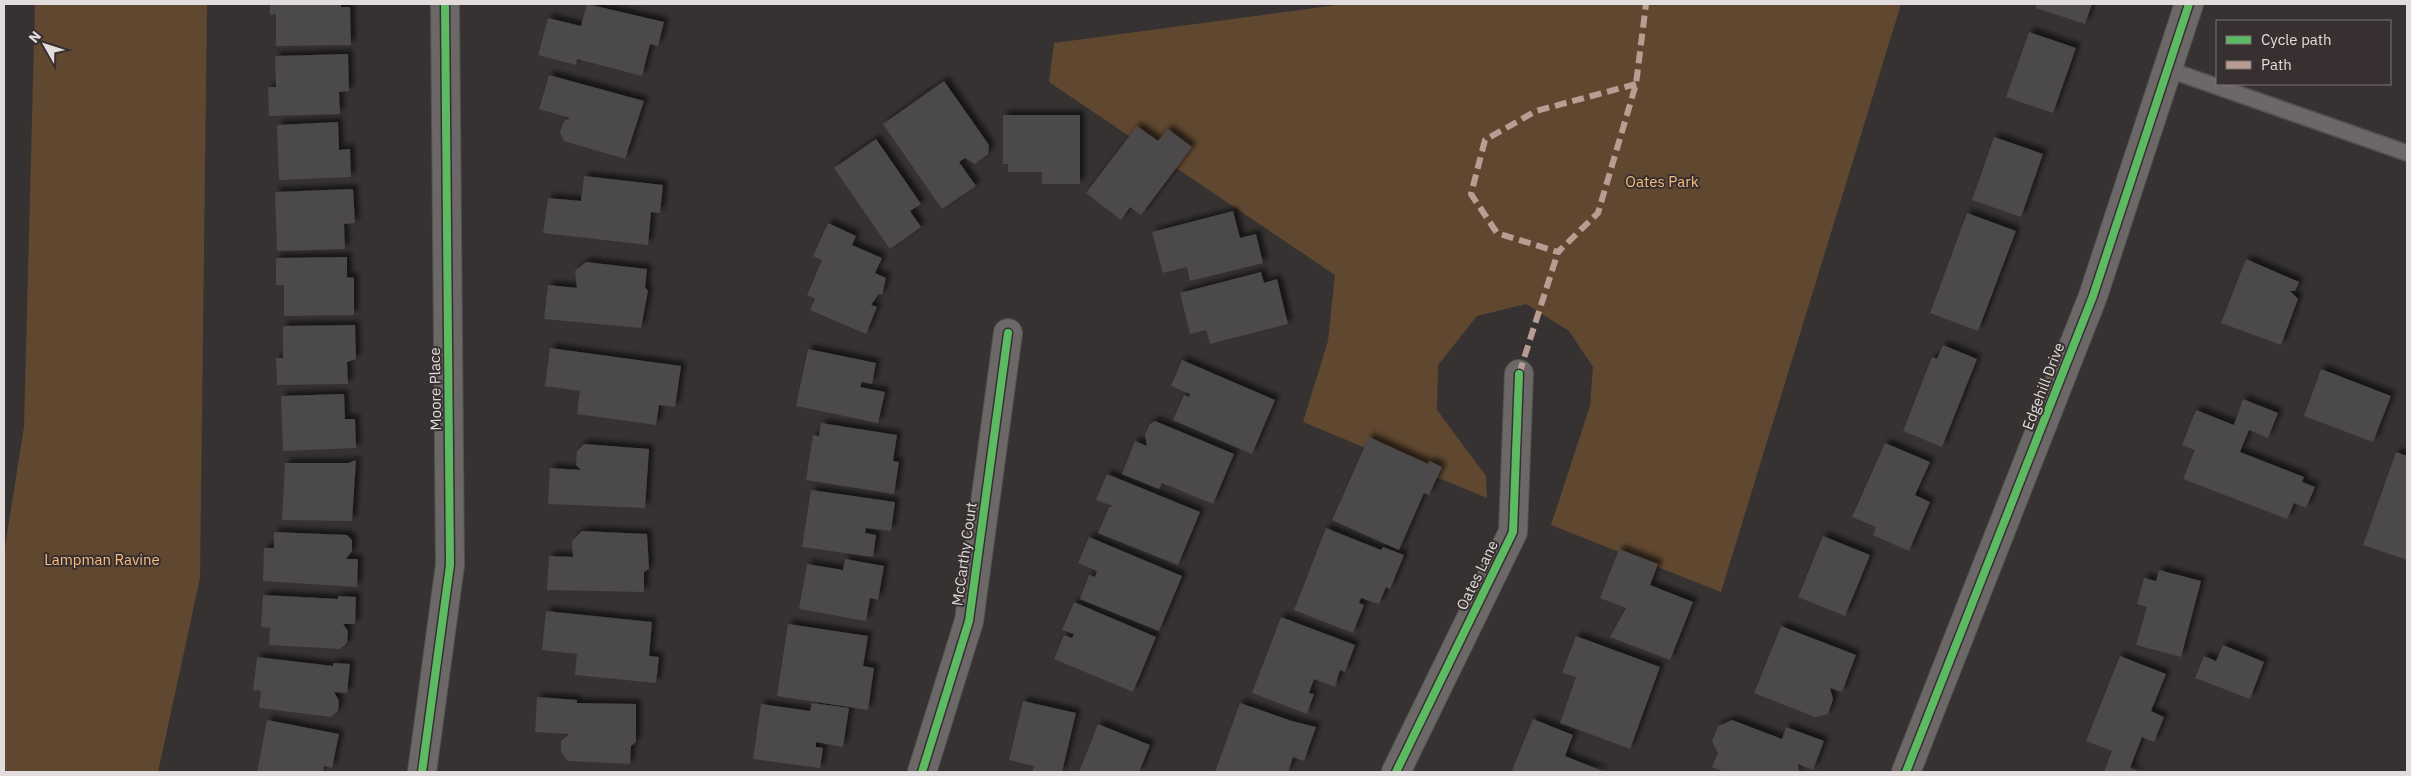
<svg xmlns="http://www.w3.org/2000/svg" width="2411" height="776" viewBox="0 0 2411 776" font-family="'IBM Plex Sans',sans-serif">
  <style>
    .green { fill: #604830 }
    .building { fill: #4b4848; filter: url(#shadow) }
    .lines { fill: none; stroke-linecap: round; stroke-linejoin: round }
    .service-casing { stroke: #555151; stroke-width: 18 }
    .minor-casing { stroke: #555151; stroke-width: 30 }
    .tertiary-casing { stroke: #555151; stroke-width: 30 }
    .service { stroke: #6c6868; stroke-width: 15 }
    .minor { stroke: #6c6868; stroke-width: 28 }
    .tertiary { stroke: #6c6868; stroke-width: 28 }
    .quiet { stroke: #b99d93; stroke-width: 6; stroke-dasharray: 12 6; stroke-linecap: butt }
    .cycleway-casing { stroke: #383030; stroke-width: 11 }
    .cycleway { stroke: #5cba63; stroke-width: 8 }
    .labels { text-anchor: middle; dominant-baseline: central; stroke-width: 4; stroke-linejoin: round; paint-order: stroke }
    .park-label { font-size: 15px; fill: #f9bd7e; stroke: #383030 }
    .street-label { font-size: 15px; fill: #e2dddc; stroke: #383030 }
  </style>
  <defs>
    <filter id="shadow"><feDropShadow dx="4.5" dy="-4.5" stdDeviation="2.5" flood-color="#0009"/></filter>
  </defs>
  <rect width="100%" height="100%" fill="#363232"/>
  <g class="green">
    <path d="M35 4H207L200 578 158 772H4V553L24 427Z"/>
    <path d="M1344 4H1901L1721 592 1551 525 1590 406 1593 367 1569 331 1526 304 1477 316 1438 365 1437 410 1486 476 1487 498 1303 422 1328 341 1335 275 1049 82 1054 43Z"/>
  </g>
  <g class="building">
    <path d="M270 4H341V7H350L351 45 276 46V14L270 15Z"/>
    <path d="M587 4 664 22 658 46 650 44 642 76 577 59 576 65 538 55 548 18 581 26Z"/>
    <path d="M2037 4H2092L2085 24 2036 8Z"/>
    <path d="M2029 32 2076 48 2053 113 2006 97Z"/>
    <path d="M348 54 349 91 339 92 340 114 269 116 268 87H276L275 56Z"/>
    <path d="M549 75 644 101 625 159 564 141 560 133 564 121 570 118 539 109Z"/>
    <path d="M944 81 989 145 988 154 975 164 965 158 959 162 976 186 942 209 883 124Z"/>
    <path d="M1003 115H1080V184H1042V172H1008V164H1003Z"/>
    <path d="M338 122 339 150 350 149 351 177 279 180 277 125Z"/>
    <path d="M1137 126 1158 141 1168 129 1192 147 1141 215 1130 207 1121 220 1086 193Z"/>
    <path d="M1994 137 2043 154 2021 217 1972 200Z"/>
    <path d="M876 139 921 204 910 211 921 227 890 249 834 168Z"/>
    <path d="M584 176 663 185 660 213 651 212 648 245 543 233 548 198 581 201Z"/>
    <path d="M353 189 355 223 344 224 345 249 277 251 275 192Z"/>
    <path d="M1233 211 1240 238 1256 234 1263 263 1190 281 1187 267 1163 273 1152 232Z"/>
    <path d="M1967 213 2016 231 1978 331 1930 313Z"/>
    <path d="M828 223 856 236 852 245 882 258 875 273 886 278 882 295 879 294 871 305 877 307 866 334 810 310 815 299 807 295 822 260 813 256Z"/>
    <path d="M347 257V277L354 278V315L284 316V285H276V258Z"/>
    <path d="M2246 259 2299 282 2295 291H2290L2298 299 2281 345 2221 323Z"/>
    <path d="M586 262 647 269 645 287 648 291 641 328 544 319 548 285 577 288 575 271Z"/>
    <path d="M1261 272 1264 283 1277 279 1288 324 1210 344 1206 330 1190 334 1180 293Z"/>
    <path d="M355 325 356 359 347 362 348 384 277 385 276 358H283V326Z"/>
    <path d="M1943 345 1977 359 1942 447 1903 431 1932 357 1937 359Z"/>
    <path d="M550 348 681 366 675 407 659 405 656 425 577 414 580 391 545 386Z"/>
    <path d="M808 349 876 363 872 384 862 382 860 387 885 392 878 423 796 406Z"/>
    <path d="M1182 360 1275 400 1252 454 1173 420 1184 395 1189 397 1190 394 1171 386Z"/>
    <path d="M2321 369 2391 396 2373 442 2304 416Z"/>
    <path d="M344 394 345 419H355L356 448 283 451 281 396Z"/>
    <path d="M2243 399 2278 413 2268 438 2249 430 2240 452 2304 477 2302 482 2315 487 2306 508 2294 503 2287 519 2183 479 2195 450 2182 445 2196 410 2234 425Z"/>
    <path d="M1155 421 1234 454 1213 504 1162 483 1159 489 1122 474 1135 441 1147 446 1145 435 1150 424Z"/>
    <path d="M821 423 897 435 893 461 899 462 894 494 806 480 813 435 819 436Z"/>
    <path d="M1369 437 1428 464 1429 461 1442 467 1429 495 1424 493 1399 550 1332 520Z"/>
    <path d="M1885 443 1930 462 1915 495 1930 502 1909 551 1873 535 1876 527 1852 517Z"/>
    <path d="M584 444 649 449 645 508 548 504 550 468 581 470 576 465 577 451Z"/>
    <path d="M2396 452 2407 456V560L2363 545Z"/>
    <path d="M356 460 352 521 282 520 285 463H348Z"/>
    <path d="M1107 474 1200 512 1178 565 1098 533 1109 507 1113 506 1096 500Z"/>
    <path d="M811 490 895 502 891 531 866 528 865 533 876 535 873 557 802 547Z"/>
    <path d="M1326 528 1381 550 1383 547 1404 555 1390 589 1386 587 1379 604 1361 598 1359 603 1364 605 1353 633 1294 610Z"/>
    <path d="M582 531 647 534 649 569 644 572V592L547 590 549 556 573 557 572 541Z"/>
    <path d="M274 532 347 535 352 540V551L346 559H358L357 587 263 581 264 548H274Z"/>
    <path d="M1823 536 1870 555 1845 616 1798 597Z"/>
    <path d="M1089 537 1182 576 1159 631 1080 599 1089 575 1095 577 1097 571 1078 563Z"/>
    <path d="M1619 549 1658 564 1650 585 1693 602 1670 660 1610 637 1626 608 1600 598Z"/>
    <path d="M845 559 884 566 878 600 870 598 866 621 799 609 807 564 843 570Z"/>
    <path d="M2159 570 2201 581 2181 657 2136 645 2147 607 2137 604 2144 578 2156 581Z"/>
    <path d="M263 595 338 599V596L356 597 355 624H343L348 631 347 643 340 649 269 645 270 628 261 627Z"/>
    <path d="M1074 602 1156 637 1133 692 1054 659 1064 635 1072 638 1074 634 1062 630Z"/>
    <path d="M546 611 652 622 649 656 659 657 656 683 575 675 577 654 542 650Z"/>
    <path d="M1281 617 1355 645 1345 672 1340 670 1335 687 1314 679 1309 693 1314 694 1307 714 1252 693Z"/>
    <path d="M788 624 868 636 863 666 874 668 868 710 777 696Z"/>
    <path d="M1781 626 1856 655 1842 692 1830 688 1833 699 1828 714 1815 717 1754 693Z"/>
    <path d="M1576 636 1660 667 1630 749 1560 723 1576 677 1562 673Z"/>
    <path d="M2223 645 2264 662 2250 699 2195 678 2204 656 2216 661Z"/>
    <path d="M2120 656 2166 674 2151 711 2164 717 2154 742 2142 737 2130 768 2141 772H2104L2112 751 2086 741Z"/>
    <path d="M257 657 333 666V663L350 664 347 693 334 692 339 701 338 711 331 717 259 708 261 691 253 690Z"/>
    <path d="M537 697 577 700V703L636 704V742L631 746 630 764 568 761 561 752V741L569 734 535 732Z"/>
    <path d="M1023 701 1076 713 1062 772H1032L1034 766 1009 760Z"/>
    <path d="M812 703 849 708 843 747 816 742V747L823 748 820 768 753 759 761 704 810 711Z"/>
    <path d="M1240 703 1292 721 1316 727 1304 761 1293 757 1288 772H1215Z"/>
    <path d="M1533 719 1573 735 1565 756 1605 772H1518L1512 770Z"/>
    <path d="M267 720 339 734 332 768 324 766 323 772H257Z"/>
    <path d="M1732 720 1782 739 1786 727 1824 741 1813 770 1798 764 1799 772H1725L1712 767 1718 753 1712 741 1718 726Z"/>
    <path d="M1098 724 1150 745 1139 772H1079Z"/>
  </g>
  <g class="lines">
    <defs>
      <path id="service" d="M2167 69 2407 153"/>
      <g id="minor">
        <path d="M422 772 450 565 445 4"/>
        <path d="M922 772 969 621 1008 333"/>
        <path d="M1396 772 1513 532 1519 374"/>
      </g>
      <path id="tertiary" d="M1906 772 2093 296 2189 4"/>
    </defs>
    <use href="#service" class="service-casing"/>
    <use href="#minor" class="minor-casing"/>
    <use href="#tertiary" class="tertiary-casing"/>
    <use href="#service" class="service"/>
    <use href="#minor" class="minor"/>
    <use href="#tertiary" class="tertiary"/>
    <g class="quiet">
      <path d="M1636 84 1536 111 1485 140 1471 194 1497 233 1558 252 1598 213 1636 84 1646 4"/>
      <path d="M1519 374 1558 252"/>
    </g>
    <defs>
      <g id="cycleway">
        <path d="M422 772 450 565 445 4"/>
        <path d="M922 772 969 621 1008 333"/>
        <path d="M1396 772 1513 532 1519 374"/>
        <path d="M1906 772 2093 296 2189 4"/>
      </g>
    </defs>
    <use href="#cycleway" class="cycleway-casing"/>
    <use href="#cycleway" class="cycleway"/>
  </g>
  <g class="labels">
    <g class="park-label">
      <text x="1662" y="181">Oates Park</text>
      <text x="102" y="559">Lampman Ravine</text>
    </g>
    <g class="street-label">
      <text transform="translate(2043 386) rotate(-69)">Edgehill Drive</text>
      <text transform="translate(435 389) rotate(-91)">Moore Place</text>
      <text transform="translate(964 554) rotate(-82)">McCarthy Court</text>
      <text transform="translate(1477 575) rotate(-64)">Oates Lane</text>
    </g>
  </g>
  <rect width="2411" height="776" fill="none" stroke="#e2dddc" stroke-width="10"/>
  <rect x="2216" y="20" width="175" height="65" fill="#383030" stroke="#7c7575"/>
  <rect x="2226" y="36" width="25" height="8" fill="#5cba63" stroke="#7c7575"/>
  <text x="2261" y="45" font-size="15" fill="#e2dddc">Cycle path</text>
  <rect x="2226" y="61" width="25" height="8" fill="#b99d93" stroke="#7c7575"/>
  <text x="2261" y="70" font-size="15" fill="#e2dddc">Path</text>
  <g transform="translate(45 45) rotate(309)" stroke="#383030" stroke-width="4" paint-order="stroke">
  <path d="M0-4L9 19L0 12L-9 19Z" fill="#e2dddc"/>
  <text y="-8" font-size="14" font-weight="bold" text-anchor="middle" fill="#e2dddc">N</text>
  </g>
</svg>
